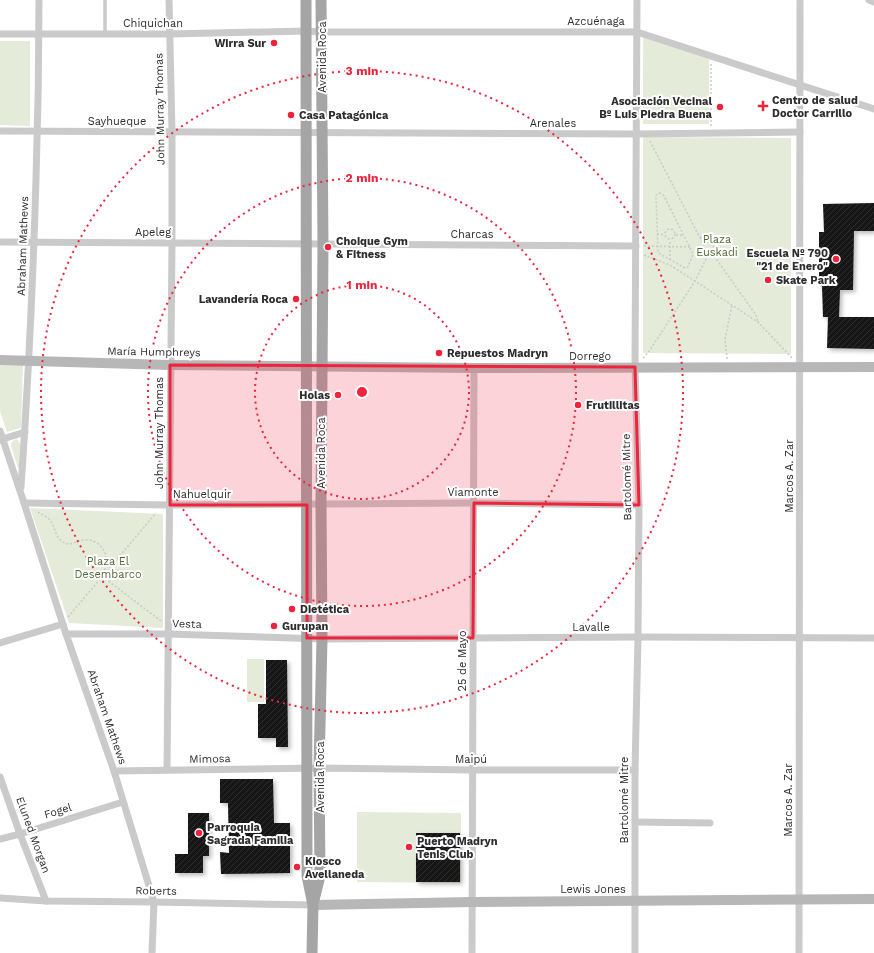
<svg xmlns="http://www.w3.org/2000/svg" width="874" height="953" viewBox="0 0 874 953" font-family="'Work Sans',sans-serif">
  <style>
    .green { fill: #e4ebd9 }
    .building { fill: url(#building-hatch); filter: url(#shadow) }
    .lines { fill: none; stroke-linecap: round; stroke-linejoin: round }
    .path { stroke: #cacaca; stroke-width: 1.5; stroke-dasharray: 2 2; stroke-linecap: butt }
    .lane { stroke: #cacaca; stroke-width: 3.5 }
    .street { stroke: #cacaca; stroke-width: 7 }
    .secondary { stroke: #b7b7b7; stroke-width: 10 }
    .primary { stroke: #a5a5a5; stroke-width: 11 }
    .marked { fill: #ee243d; fill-opacity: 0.2; stroke: #ee243d; stroke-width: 3; stroke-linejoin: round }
    .ring { fill: none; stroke: #ee243d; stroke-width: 2; stroke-dasharray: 2 4 }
    .poi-dot { fill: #ee243d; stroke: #fff; stroke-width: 1.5 }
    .labels { text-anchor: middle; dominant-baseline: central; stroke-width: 4; stroke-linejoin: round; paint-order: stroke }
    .street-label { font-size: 11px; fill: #2d2d2d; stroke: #fff }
    .poi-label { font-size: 11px; font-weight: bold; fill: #2d2d2d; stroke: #fff; text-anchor: start }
    .park-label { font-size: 11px; fill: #526a38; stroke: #fff }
    .centre { fill: #ee243d; stroke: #fff; stroke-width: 2 }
    .ring-label { font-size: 12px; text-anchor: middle; font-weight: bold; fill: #ee243d; stroke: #fff; stroke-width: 4; stroke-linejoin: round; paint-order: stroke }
  </style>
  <defs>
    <pattern id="building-hatch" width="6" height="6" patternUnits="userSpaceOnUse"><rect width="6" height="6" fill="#141414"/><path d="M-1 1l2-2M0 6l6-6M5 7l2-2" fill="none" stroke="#2e2e2e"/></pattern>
    <filter id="shadow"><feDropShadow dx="2.5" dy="2.5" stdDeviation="2" flood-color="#0004"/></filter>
  </defs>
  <rect width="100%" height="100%" fill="#fff"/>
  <g class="green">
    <path d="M643 37 709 59V124H643Z"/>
    <path d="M0 41H30V126L0 125Z"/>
    <path d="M643 137 791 138V354L643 353Z"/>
    <path d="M23 364 21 428 7 432 0 411V365Z"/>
    <path d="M16 439 19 441 20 445 19 468H18L11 446C11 443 12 441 16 439Z"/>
    <path d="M30 508 163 514V628L69 623Z"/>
    <rect x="247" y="659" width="17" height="43"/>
    <path d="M357 812 461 813V883L357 882Z"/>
  </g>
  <g class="building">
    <path d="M874 203V231H854L853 290H840L839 317H874V349L827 348 828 317H823L822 286H819V232H824L823 204Z"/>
    <path d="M266 660H287L288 747H276V738H258V704H266Z"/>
    <path d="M220 779H273L274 823H290V873L221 874 220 852 229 853 228 803H220Z"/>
    <path d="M188 813H209V856H203V873H175V854H188Z"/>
    <rect x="416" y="833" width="44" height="49"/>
  </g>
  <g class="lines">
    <g class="path">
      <path d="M711 126V63"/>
      <path d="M659 193 662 194 664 196 693 254 688 267 685 268 660 254 658 252 656 198V195Z"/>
      <circle cx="670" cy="234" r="5"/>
      <path d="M657 234 665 235"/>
      <path d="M676 235H684"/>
      <path d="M700 237 708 255"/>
      <path d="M644 246 690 247"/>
      <path d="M712 253 756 315 758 322"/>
      <path d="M644 255 670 265 758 322 792 358"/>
      <path d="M670 260V240"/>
      <path d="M643 358 650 350 695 281 708 255 717 249 699 236 650 141"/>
      <path d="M727 359 725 339 732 305"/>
      <path d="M38 512C42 514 47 517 50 520 56 528 55 539 65 543 71 546 76 541 83 540 94 538 105 547 106 558 107 564 104 571 103 577L161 621"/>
      <path d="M68 617 156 513"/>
    </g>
    <path class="lane" d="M105 34V0"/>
    <g class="street">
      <path d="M869 0 874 2"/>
      <path d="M0 34H170L306 31 322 32H637L874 109"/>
      <path d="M0 131 637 134 800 132"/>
      <path d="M0 242 636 246"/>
      <path d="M0 431 24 503 66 634 114 771 154 902 152 953"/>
      <path d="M0 440 25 432"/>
      <path d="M21 487C28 385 33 282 36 179 38 119 39 60 39 0"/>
      <path d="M24 503 170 505 474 503 639 505"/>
      <path d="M66 634H168L322 639 638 637 874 638"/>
      <path d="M0 643 63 624"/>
      <path d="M167 770 172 243V132L169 0"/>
      <path d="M114 771 319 768 473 770H635"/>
      <path d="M0 777 20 834 46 901"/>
      <path d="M635 822 710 823"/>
      <path d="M0 839 20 834 123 802"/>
      <path d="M0 898 46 901 154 902 313 905"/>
      <path d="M472 953 474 368"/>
      <path d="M635 953V770L638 637 639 505 635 367 637 0"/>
      <path d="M799 953 800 0"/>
    </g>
    <g class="secondary">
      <path d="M0 360 170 365 474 368 874 367"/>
      <path d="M313 905 473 902 874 899"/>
    </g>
    <g class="primary">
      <path d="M306 0 307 876 313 905 312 953"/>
      <path d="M314 900 320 876 319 768 322 639 321 504 323 244 321 0"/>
    </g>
  </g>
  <path class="marked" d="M170 365 635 367 639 505 474 503 473 638H307V505H170Z"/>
  <g class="ring">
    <circle cx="362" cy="392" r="107"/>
    <circle cx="362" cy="392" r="214"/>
    <circle cx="362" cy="392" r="321"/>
  </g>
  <g class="poi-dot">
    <circle cx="274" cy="43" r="4"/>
    <path d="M761 100h4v4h4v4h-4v4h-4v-4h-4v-4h4z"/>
    <circle cx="720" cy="107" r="4"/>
    <circle cx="291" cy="115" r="4"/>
    <circle cx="328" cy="247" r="4"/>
    <circle cx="836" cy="259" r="4"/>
    <circle cx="768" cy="280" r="4"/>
    <circle cx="296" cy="299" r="4"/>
    <circle cx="439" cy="353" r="4"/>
    <circle cx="338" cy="395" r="4"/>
    <circle cx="578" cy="405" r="4"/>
    <circle cx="292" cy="609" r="4"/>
    <circle cx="274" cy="626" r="4"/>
    <circle cx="199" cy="833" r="4"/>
    <circle cx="409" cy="847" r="4"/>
    <circle cx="297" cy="867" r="4"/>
  </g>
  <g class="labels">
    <g class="street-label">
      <text x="596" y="21">Azcuénaga</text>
      <text x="153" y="23">Chiquichan</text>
      <text transform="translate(322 57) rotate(-90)">Avenida Roca</text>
      <text transform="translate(160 109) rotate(-91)">John Murray Thomas</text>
      <text x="117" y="121">Sayhueque</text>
      <text x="553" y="123">Arenales</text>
      <text x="153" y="232">Apeleg</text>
      <text x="472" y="234">Charcas</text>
      <text transform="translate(23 246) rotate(-88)">Abraham Mathews</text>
      <text transform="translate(154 352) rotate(1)">María Humphreys</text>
      <text x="590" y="356">Dorrego</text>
      <text transform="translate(159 433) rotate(-90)">John Murray Thomas</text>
      <text transform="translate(321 453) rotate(-90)">Avenida Roca</text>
      <text transform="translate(789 476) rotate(-90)">Marcos A. Zar</text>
      <text transform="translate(627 477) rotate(-91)">Bartolomé Mitre</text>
      <text x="473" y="492">Viamonte</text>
      <text x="202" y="494">Nahuelquir</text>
      <text transform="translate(187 624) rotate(2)">Vesta</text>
      <text x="591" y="627">Lavalle</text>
      <text transform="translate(462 661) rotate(-90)">25 de Mayo</text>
      <text transform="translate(107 717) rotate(71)">Abraham Mathews</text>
      <text transform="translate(210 759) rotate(-1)">Mimosa</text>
      <text x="471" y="759">Maipú</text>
      <text transform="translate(320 777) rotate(-90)">Avenida Roca</text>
      <text transform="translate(624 800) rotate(-90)">Bartolomé Mitre</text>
      <text transform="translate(788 800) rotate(-90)">Marcos A. Zar</text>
      <text transform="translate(58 811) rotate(-17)">Fogel</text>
      <text transform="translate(33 835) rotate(70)">Eluned Morgan</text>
      <text x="593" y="889">Lewis Jones</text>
      <text transform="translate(156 891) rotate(1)">Roberts</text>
    </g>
    <g class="poi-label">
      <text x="266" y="43" text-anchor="end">Wirra Sur</text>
      <text x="772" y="100">Centro de salud<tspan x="772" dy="13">Doctor Carrillo</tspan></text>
      <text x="712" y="101" text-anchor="end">Asociación Vecinal<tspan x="712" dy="13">Bº Luis Piedra Buena</tspan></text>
      <text x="299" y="115">Casa Patagónica</text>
      <text x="336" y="241">Choique Gym<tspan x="336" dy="13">&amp; Fitness</tspan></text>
      <text x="828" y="253" text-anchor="end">Escuela Nº 790<tspan x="828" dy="13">"21 de Enero"</tspan></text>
      <text x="776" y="280">Skate Park</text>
      <text x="288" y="299" text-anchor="end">Lavandería Roca</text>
      <text x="447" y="353">Repuestos Madryn</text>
      <text x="330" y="395" text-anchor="end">Holas</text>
      <text x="586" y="405">Frutillitas</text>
      <text x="300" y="609">Dietética</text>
      <text x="282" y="626">Gurupan</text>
      <text x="207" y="827">Parroquia<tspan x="207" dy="13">Sagrada Familia</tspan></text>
      <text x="417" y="841">Puerto Madryn<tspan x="417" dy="13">Tenis Club</tspan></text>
      <text x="305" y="861">Kiosco<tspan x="305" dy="13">Avellaneda</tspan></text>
    </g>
    <g class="park-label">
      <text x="717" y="239">Plaza<tspan x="717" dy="13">Euskadi</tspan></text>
      <text x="108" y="561">Plaza El<tspan x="108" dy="13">Desembarco</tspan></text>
    </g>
  </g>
  <circle cx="362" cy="392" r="6" class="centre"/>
  <g class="ring-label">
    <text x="362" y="75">3 min</text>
    <text x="362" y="182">2 min</text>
    <text x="362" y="289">1 min</text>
  </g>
</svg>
